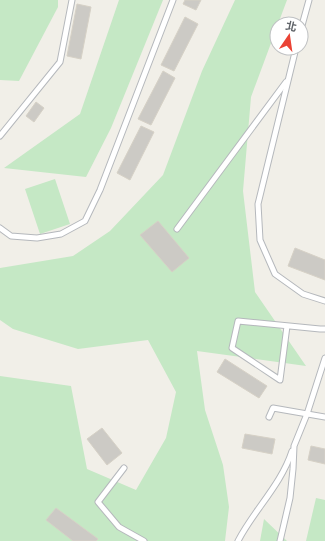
<svg xmlns="http://www.w3.org/2000/svg" width="325" height="541" viewBox="0 0 325 541" font-family="'DM Sans','Noto Sans TC',sans-serif">
  <style>
    .green { fill: #c5e8c5 }
    .building { fill: #cccac5; stroke: #d6d1c6 }
    .lines { fill: none; stroke-linecap: round; stroke-linejoin: round }
    .lane-casing { stroke: #b5b8bc; stroke-width: 7 }
    .lane { stroke: #fff; stroke-width: 5 }
  </style>
  <rect width="100%" height="100%" fill="#f1efe8"/>
  <g class="green">
    <path d="M0 0H58V7L19 81 0 80Z"/>
    <path d="M119 0H163L111 128 86 177 4 168 80 114Z"/>
    <path d="M235 0H287L278 24H277V27L251 97 243 191 255 292 306 366 197 351 205 410 223 465 229 507 225 541H0V376L71 386 87 469 136 490 166 438 176 392 148 340 78 349 13 329 0 320V268L73 256 110 231 163 175 202 71Z"/>
    <path d="M55 179 70 224 40 234 25 189Z"/>
    <path d="M316 498 325 500V541H306Z"/>
    <path d="M264 519 287 541H260Z"/>
  </g>
  <g class="building">
    <path d="M185 0H201L196 10 183 4Z"/>
    <path d="M77 4 91 7 81 59 67 56Z"/>
    <path d="M185 17 198 24 174 71 161 65Z"/>
    <path d="M163 71 175 78 151 125 138 119Z"/>
    <path d="M36 102 44 108 34 122 26 116Z"/>
    <path d="M141 126 154 132 130 180 117 173Z"/>
    <path d="M158 221 189 258 172 272 140 235Z"/>
    <path d="M295 248 325 260V280L288 266Z"/>
    <path d="M225 359 267 386 259 398 217 372Z"/>
    <path d="M102 428 122 453 107 465 87 439Z"/>
    <path d="M245 434 275 439 272 454 242 448Z"/>
    <path d="M311 446 325 449V464L308 460Z"/>
    <path d="M56 508 98 539 96 541H73L46 520Z"/>
  </g>
  <g class="lines">
    <defs>
      <g id="lane">
        <path d="M301 29 309 0"/>
        <path d="M296 48 258 204 260 240 275 274 303 294 325 301"/>
        <path d="M0 136 60 62 72 0"/>
        <path d="M0 228 11 236 37 238 61 234 85 221 100 190 173 0"/>
        <path d="M177 229 286 82"/>
        <path d="M287 326 280 380 232 348 238 321 320 329H325"/>
        <path d="M269 417 273 408 325 417"/>
        <path d="M124 468 98 502 119 527 144 541"/>
        <path d="M238 541C254 510 281 485 292 451"/>
        <path d="M280 541 290 498 293 469 294 446 307 414 325 358"/>
      </g>
    </defs>
    <use href="#lane" class="lane-casing"/>
    <use href="#lane" class="lane"/>
  </g>
  <g transform="translate(289 36) rotate(13)"><circle r="19" fill="#ffffff" stroke="#bfc1c3"/>
  <path d="M0-3L7 15L0 10L-7 15Z" fill="#ea4335"/>
  <text y="-6" font-size="11" font-weight="bold" text-anchor="middle" fill="#5f6368">北</text>
  </g>
</svg>
